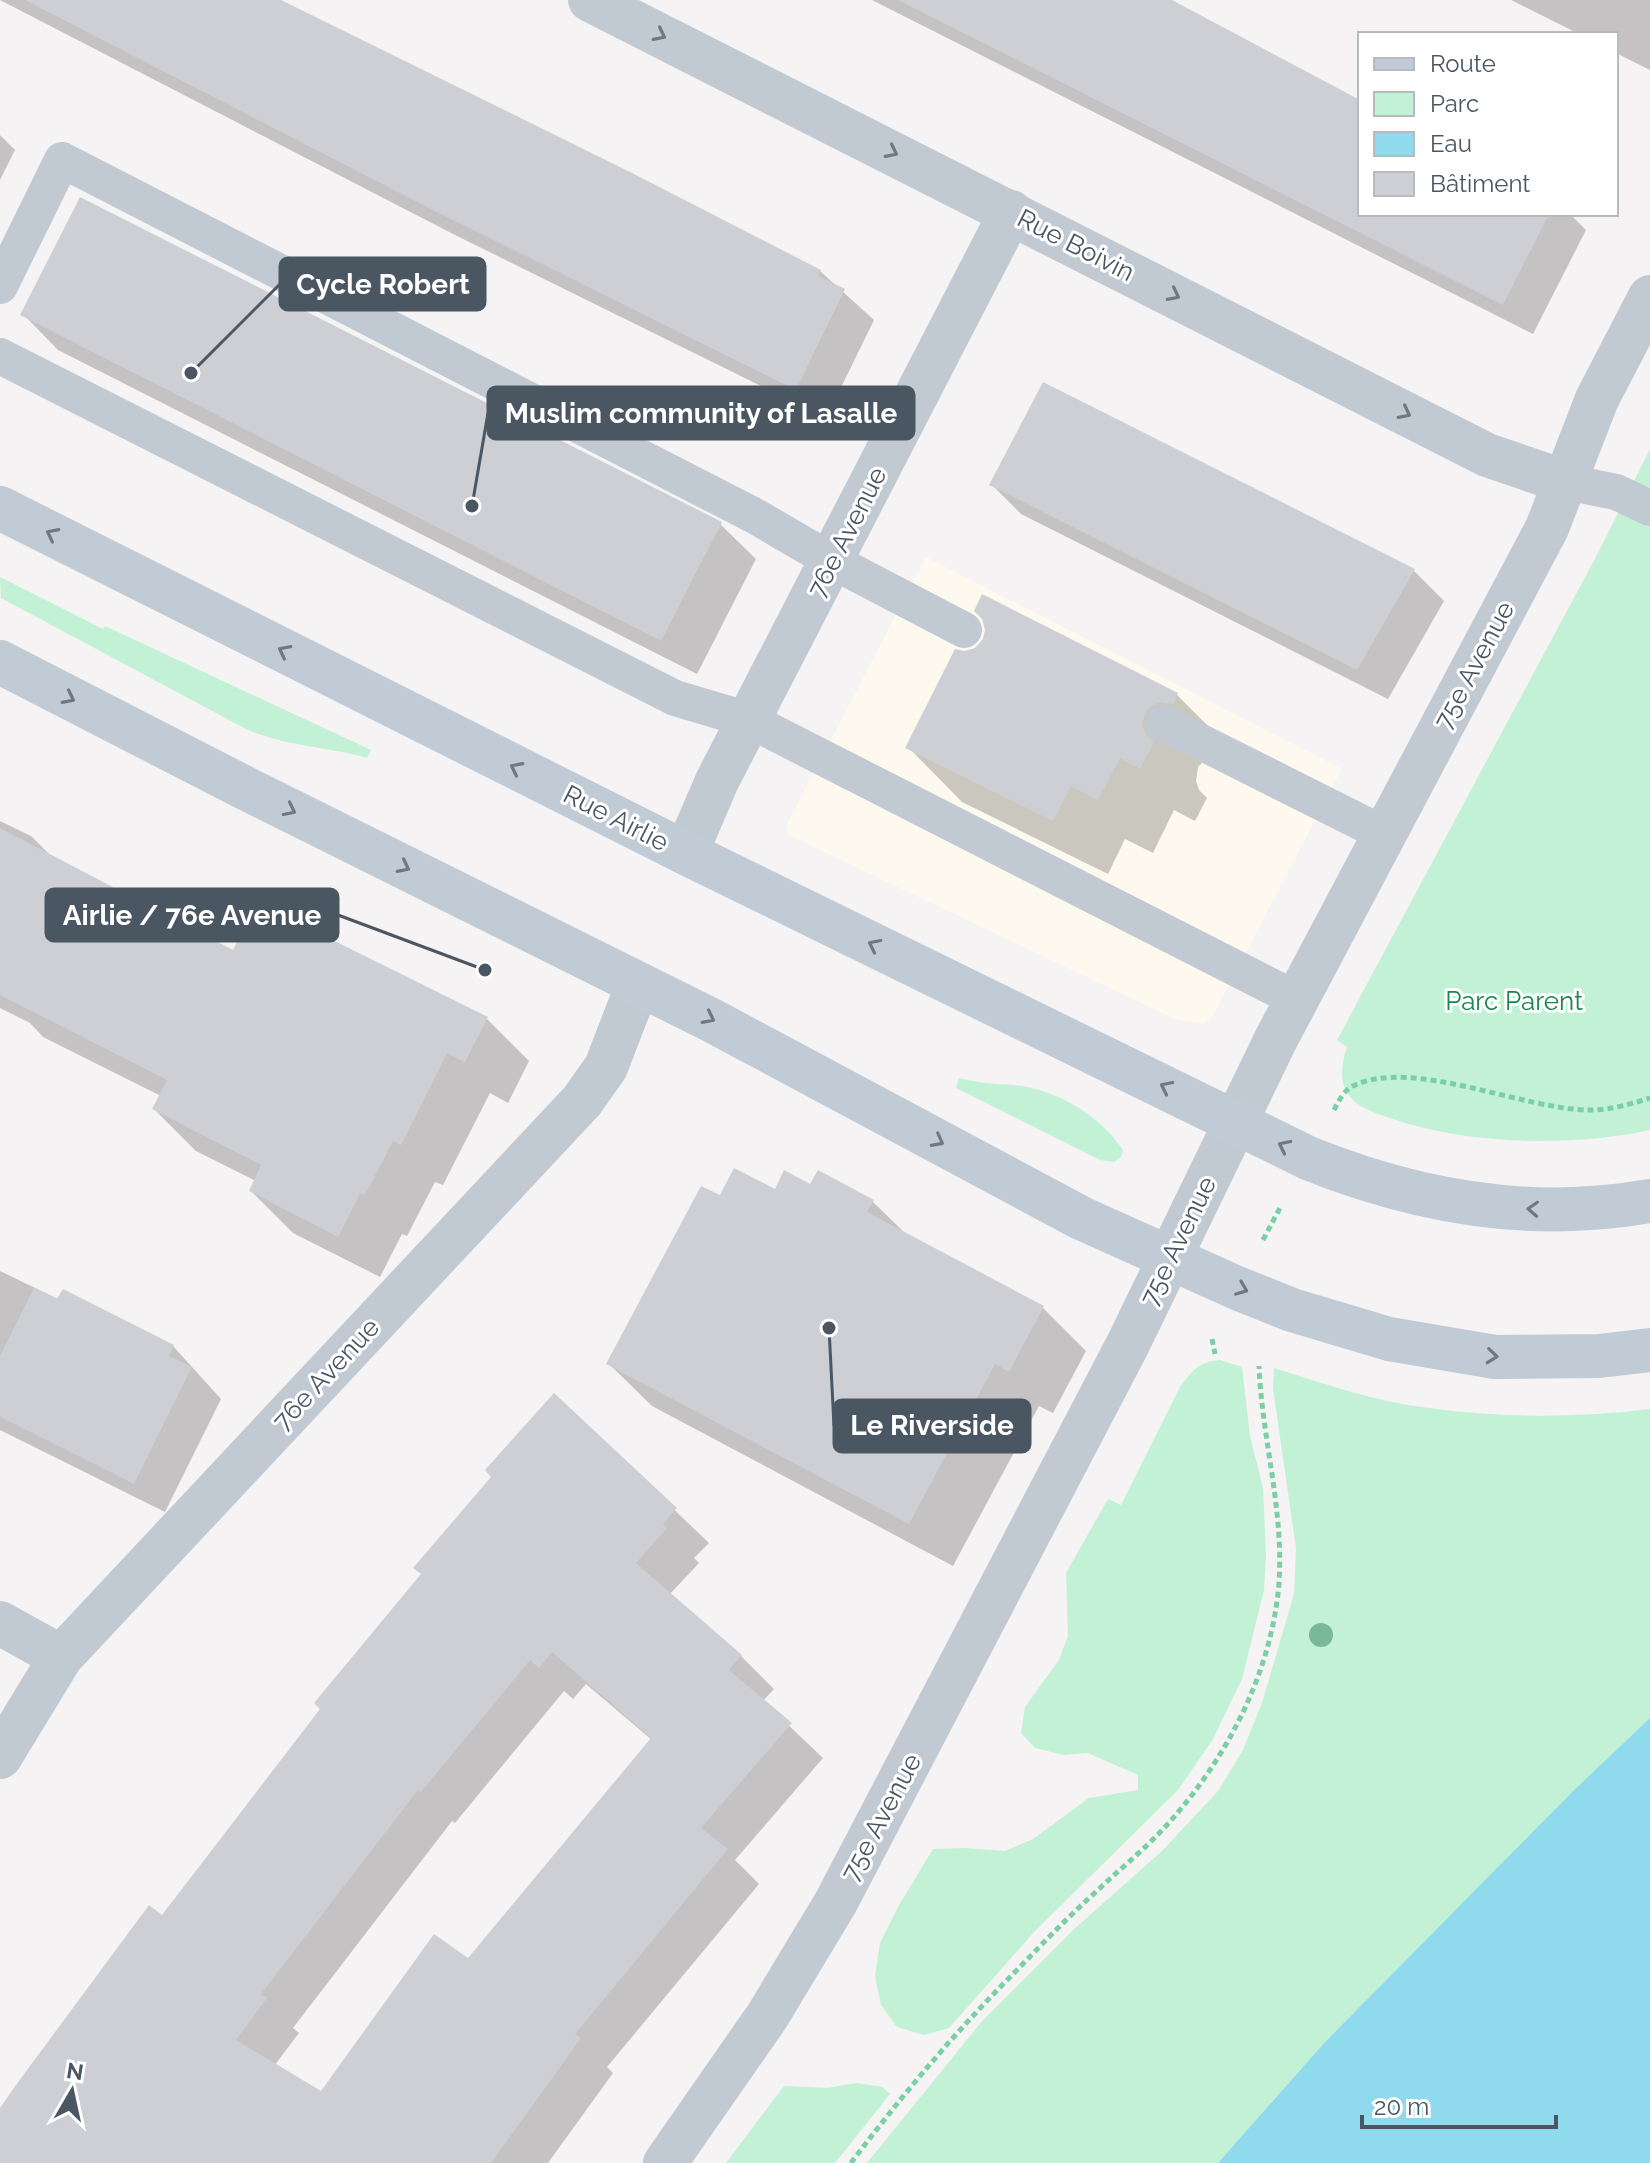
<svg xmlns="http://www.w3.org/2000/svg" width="1650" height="2163" viewBox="0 0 1650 2163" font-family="Raleway,sans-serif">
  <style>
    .commercial { fill: #fdf9ef }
    .green { fill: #c3f1d5 }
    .water { fill: #90daee }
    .shadow { fill: #0003; fill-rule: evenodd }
    .building { fill: #cdcfd5; fill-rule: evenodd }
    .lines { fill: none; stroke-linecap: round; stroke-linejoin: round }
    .path { stroke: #7ad0a6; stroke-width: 5; stroke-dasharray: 6 4; stroke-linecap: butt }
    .service { stroke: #c1cad2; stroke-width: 36 }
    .minor { stroke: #c1cad2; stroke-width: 44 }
    .tertiary { stroke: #c1cad2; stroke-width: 44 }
    .secondary { stroke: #c1cbd6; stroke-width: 44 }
    .tree { fill: #7bb799 }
    .oneway { stroke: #6e7983 }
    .oneway2 { stroke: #6e7984 }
    .labels { text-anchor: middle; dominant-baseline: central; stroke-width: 6; stroke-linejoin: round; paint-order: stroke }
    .street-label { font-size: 26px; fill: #4a5661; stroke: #fff }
    .park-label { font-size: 26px; fill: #17864f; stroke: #fff }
    .leader { fill: none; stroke: #4a5661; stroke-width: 3 }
    .callout-dot { fill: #4a5661; stroke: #fff; stroke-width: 3 }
    .callout { fill: #4a5661; stroke: #4a5661; stroke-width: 3 }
    .callout-label { font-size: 28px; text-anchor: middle; font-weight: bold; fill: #fff }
  </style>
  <rect width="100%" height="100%" fill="#f5f3f3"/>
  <path class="commercial" d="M926 557 1342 769 1213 1016 1205 1024 1177 1020 791 836 786 830 788 822Z"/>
  <g class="green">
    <path d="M1650 449V1130C1572 1147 1466 1145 1390 1118 1377 1113 1363 1110 1352 1099 1338 1083 1341 1066 1347 1047L1337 1040 1598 553Z"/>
    <path d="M0 577 103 629 105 626 371 750 367 758C325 746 286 747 246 729L1 598Z"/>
    <path d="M959 1078C978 1083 996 1084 1014 1085 1056 1089 1100 1115 1123 1150L1121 1157 1114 1162 1100 1160 956 1088Z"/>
    <path d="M1220 1360 1242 1367 1250 1436 1263 1488 1266 1555 1264 1590 1242 1679 1213 1739 1178 1790 1035 1931 949 2028 924 2035 897 2027 881 2005 875 1976 880 1943 899 1905 933 1849 965 1848 1005 1851 1033 1839 1089 1798 1138 1790V1775L1088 1753 1064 1755 1035 1748 1021 1733 1025 1707 1059 1660 1068 1636 1066 1573 1108 1499 1121 1505 1180 1387C1193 1370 1198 1362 1220 1360Z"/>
    <path d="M1274 1368C1325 1384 1376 1402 1429 1408 1503 1418 1576 1418 1650 1409V1718L1574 1790 1324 2043 1218 2163H867L983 2020 1072 1931 1162 1851 1218 1791 1243 1750 1262 1703 1294 1594 1296 1548 1273 1388Z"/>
    <path d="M857 2083 883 2087 890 2094 835 2163H726L784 2086 827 2088Z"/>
  </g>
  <path class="water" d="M1650 1718V2163H1218L1324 2043 1574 1790Z"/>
  <g class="shadow">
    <path d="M0 0H277L820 271 874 320 826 418 455 235Z"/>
    <path d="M872 0H1157L1360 101V214H1570L1586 230 1533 334Z"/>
    <path d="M1511 0H1650V70L1616 53V34H1579Z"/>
    <path d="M0 135 15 150 0 180Z"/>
    <path d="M23 314 720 524 756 559 697 674 58 350Z"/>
    <path d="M991 484 1414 571 1444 601 1388 699 1021 514Z"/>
    <path d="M1177 695 1231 749 1205 760 1198 767 1196 781 1199 790 1207 798 1195 821 1174 810 1153 853 1125 839 1108 874 962 802 908 747Z"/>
    <path d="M0 821 31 836 51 856 234 952 274 935 283 917 487 1019 529 1061 508 1103 490 1093 443 1185 435 1182 407 1236 402 1234 380 1277 293 1233 251 1191 256 1181 196 1151 154 1109 161 1096 43 1037 30 1023 0 1008Z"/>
    <path d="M811 1187 873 1202 907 1235 1043 1308 1086 1351 1053 1413 1039 1406 953 1566 652 1406 608 1363 721 1198Z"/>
    <path d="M0 1271 60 1300 173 1346 221 1399 165 1512 0 1430Z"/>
    <path d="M555 1396 709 1543 694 1558 699 1563 670 1594 741 1656 774 1689 763 1701 823 1758 735 1860 759 1884 607 2067 613 2073 548 2163H0V2114L162 1918 423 1575ZM586 1684 652 1740 468 1960 321 2094 274 2066 299 2033 293 2028 452 1821 455 1823 564 1691 573 1699Z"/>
  </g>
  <g class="building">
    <path d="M25 0H281L630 172 821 270 819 276 845 289 796 390 423 205Z"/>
    <path d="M898 0H1172L1360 100V214H1549L1503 305Z"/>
    <path d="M80 197 722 522 661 641 20 315Z"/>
    <path d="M1043 382 1415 569 1357 670 989 485Z"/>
    <path d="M982 594 1178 693 1173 704 1161 702 1151 706 1145 713 1142 725 1146 735 1154 742 1140 769 1120 758 1098 800 1071 786 1053 821 905 748 955 649 964 651 975 648 983 639 985 630 982 619 974 611Z"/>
    <path d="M0 828 233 950 248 920 273 933 282 915 488 1017 465 1062 447 1053 401 1145 393 1141 365 1195 360 1194 338 1237 249 1191 261 1165 152 1109 167 1080 0 995Z"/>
    <path d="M734 1168 775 1189 784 1170 810 1184 818 1170 874 1200 867 1212 1044 1306 1009 1372 995 1364 909 1524 606 1364 701 1186 720 1195Z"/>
    <path d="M34 1288 57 1299 63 1289 174 1345 169 1356 192 1367 134 1484 0 1417V1356Z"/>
    <path d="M554 1393 677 1508 663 1524 667 1528 636 1563 742 1655 729 1670 792 1723 701 1828 728 1849 575 2034 581 2038 491 2163H0V2108L16 2085 149 1905 162 1915 320 1709 314 1703 421 1574 413 1568 491 1477 485 1470ZM552 1652 651 1738 468 1958 434 1934 321 2091 236 2040 267 1998 261 1994 418 1790 421 1792 530 1660 539 1668Z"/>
  </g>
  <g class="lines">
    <g class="path">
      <path d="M1334 1110C1339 1101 1343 1091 1353 1086 1412 1057 1523 1110 1590 1110 1610 1110 1631 1104 1650 1098"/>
      <path d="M1263 1240 1281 1206"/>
      <path d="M1212 1339 1215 1354"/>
      <path d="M851 2163C902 2095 957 2030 1017 1970 1044 1942 1070 1915 1099 1889 1121 1868 1145 1849 1165 1827 1225 1762 1272 1673 1279 1583 1284 1510 1262 1439 1259 1366"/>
    </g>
    <g class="service">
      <path d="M0 286 62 160 755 516 832 561 964 630"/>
      <path d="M0 356 675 698 749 720 1298 1000"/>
      <path d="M1566 482 1616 492 1650 508"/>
      <path d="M1163 723 1384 834"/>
    </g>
    <g class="minor">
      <path d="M590 0 1487 455 1566 482"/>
      <path d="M686 853 717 781 1011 212"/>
      <path d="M0 1623 61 1657"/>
      <path d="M0 1757 61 1657 582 1101 606 1067 638 984"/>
    </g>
    <path class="tertiary" d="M665 2163 768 2015 836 1902 1128 1344 1276 1039 1547 528 1597 399 1650 297"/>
    <g class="secondary">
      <path d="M0 508 686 853 1308 1158C1417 1202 1533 1222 1650 1201"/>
      <path d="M0 662 245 788 711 1020 1081 1218 1237 1288 1292 1310 1389 1339 1495 1357 1599 1356 1650 1350"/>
    </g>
  </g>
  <circle class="tree" cx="1321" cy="1635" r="12"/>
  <defs><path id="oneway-chevron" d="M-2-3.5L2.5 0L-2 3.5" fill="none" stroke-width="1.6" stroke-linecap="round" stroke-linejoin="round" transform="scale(2)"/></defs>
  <g class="oneway">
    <use href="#oneway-chevron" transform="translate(660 35) rotate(27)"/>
    <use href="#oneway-chevron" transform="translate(892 152) rotate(27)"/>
    <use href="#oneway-chevron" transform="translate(1174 295) rotate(27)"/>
    <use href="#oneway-chevron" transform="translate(1405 413) rotate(27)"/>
  </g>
  <g class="oneway2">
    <use href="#oneway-chevron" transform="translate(52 534) rotate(-153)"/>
    <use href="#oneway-chevron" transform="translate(284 651) rotate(-153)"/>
    <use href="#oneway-chevron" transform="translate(69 698) rotate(27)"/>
    <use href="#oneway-chevron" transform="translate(516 768) rotate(-153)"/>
    <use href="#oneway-chevron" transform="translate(290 810) rotate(26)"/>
    <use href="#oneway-chevron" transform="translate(404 867) rotate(27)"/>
    <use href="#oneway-chevron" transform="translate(874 945) rotate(-154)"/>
    <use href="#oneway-chevron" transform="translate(709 1018) rotate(27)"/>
    <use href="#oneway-chevron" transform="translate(1166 1087) rotate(-154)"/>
    <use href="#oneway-chevron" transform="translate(938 1141) rotate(28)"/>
    <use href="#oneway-chevron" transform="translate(1284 1146) rotate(-154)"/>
    <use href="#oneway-chevron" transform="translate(1533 1209) rotate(-177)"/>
    <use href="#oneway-chevron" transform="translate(1242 1289) rotate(22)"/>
    <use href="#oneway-chevron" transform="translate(1492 1356) rotate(6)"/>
  </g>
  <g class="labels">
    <g class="street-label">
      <text transform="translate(1076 245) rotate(27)">Rue Boivin</text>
      <text transform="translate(847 532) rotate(-63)">76e Avenue</text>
      <text transform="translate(1474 665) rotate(-62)">75e Avenue</text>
      <text transform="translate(616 818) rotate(27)">Rue Airlie</text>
      <text transform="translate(1178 1241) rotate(-64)">75e Avenue</text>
      <text transform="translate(326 1374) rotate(-47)">76e Avenue</text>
      <text transform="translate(881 1817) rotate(-62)">75e Avenue</text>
    </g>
    <g class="park-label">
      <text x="1514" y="1001">Parc Parent</text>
    </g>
  </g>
  <path class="leader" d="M191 373L280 284M472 506L488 413M485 970L338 915M829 1328L834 1426"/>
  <g class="callout-dot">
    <circle cx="191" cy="373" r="8"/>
    <circle cx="472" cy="506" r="8"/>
    <circle cx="485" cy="970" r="8"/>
    <circle cx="829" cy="1328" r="8"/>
  </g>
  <g class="callout">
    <rect x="280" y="258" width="205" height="52" rx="8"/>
    <rect x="488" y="387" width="426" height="52" rx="8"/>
    <rect x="46" y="889" width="292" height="52" rx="8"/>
    <rect x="834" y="1400" width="196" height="52" rx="8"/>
  </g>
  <g class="callout-label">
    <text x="383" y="294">Cycle Robert</text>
    <text x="701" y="423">Muslim community of Lasalle</text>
    <text x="192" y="925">Airlie / 76e Avenue</text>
    <text x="932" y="1435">Le Riverside</text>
  </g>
  <rect x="1358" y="32" width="260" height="184" fill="#ffffff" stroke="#b7bbc0" stroke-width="2"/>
  <rect x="1374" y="58" width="40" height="12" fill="#c1cbd6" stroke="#b7bbc0" stroke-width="2"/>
  <text x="1430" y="72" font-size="24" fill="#4a5661">Route</text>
  <rect x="1374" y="92" width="40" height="24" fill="#c3f1d5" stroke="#b7bbc0" stroke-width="2"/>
  <text x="1430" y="112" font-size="24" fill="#4a5661">Parc</text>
  <rect x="1374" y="132" width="40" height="24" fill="#90daee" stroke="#b7bbc0" stroke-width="2"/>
  <text x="1430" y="152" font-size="24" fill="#4a5661">Eau</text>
  <rect x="1374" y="172" width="40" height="24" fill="#cdcfd5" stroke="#b7bbc0" stroke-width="2"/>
  <text x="1430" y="192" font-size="24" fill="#4a5661">Bâtiment</text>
  <g transform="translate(72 2091) rotate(9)" stroke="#ffffff" stroke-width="6" paint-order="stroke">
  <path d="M0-6L14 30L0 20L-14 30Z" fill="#4a5661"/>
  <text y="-12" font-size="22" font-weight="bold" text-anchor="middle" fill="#4a5661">N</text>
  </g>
  <path d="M1362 2115v12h194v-12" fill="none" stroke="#4a5661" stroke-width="4"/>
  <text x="1374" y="2115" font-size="24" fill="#4a5661" stroke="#ffffff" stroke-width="6" paint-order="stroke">20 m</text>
</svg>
